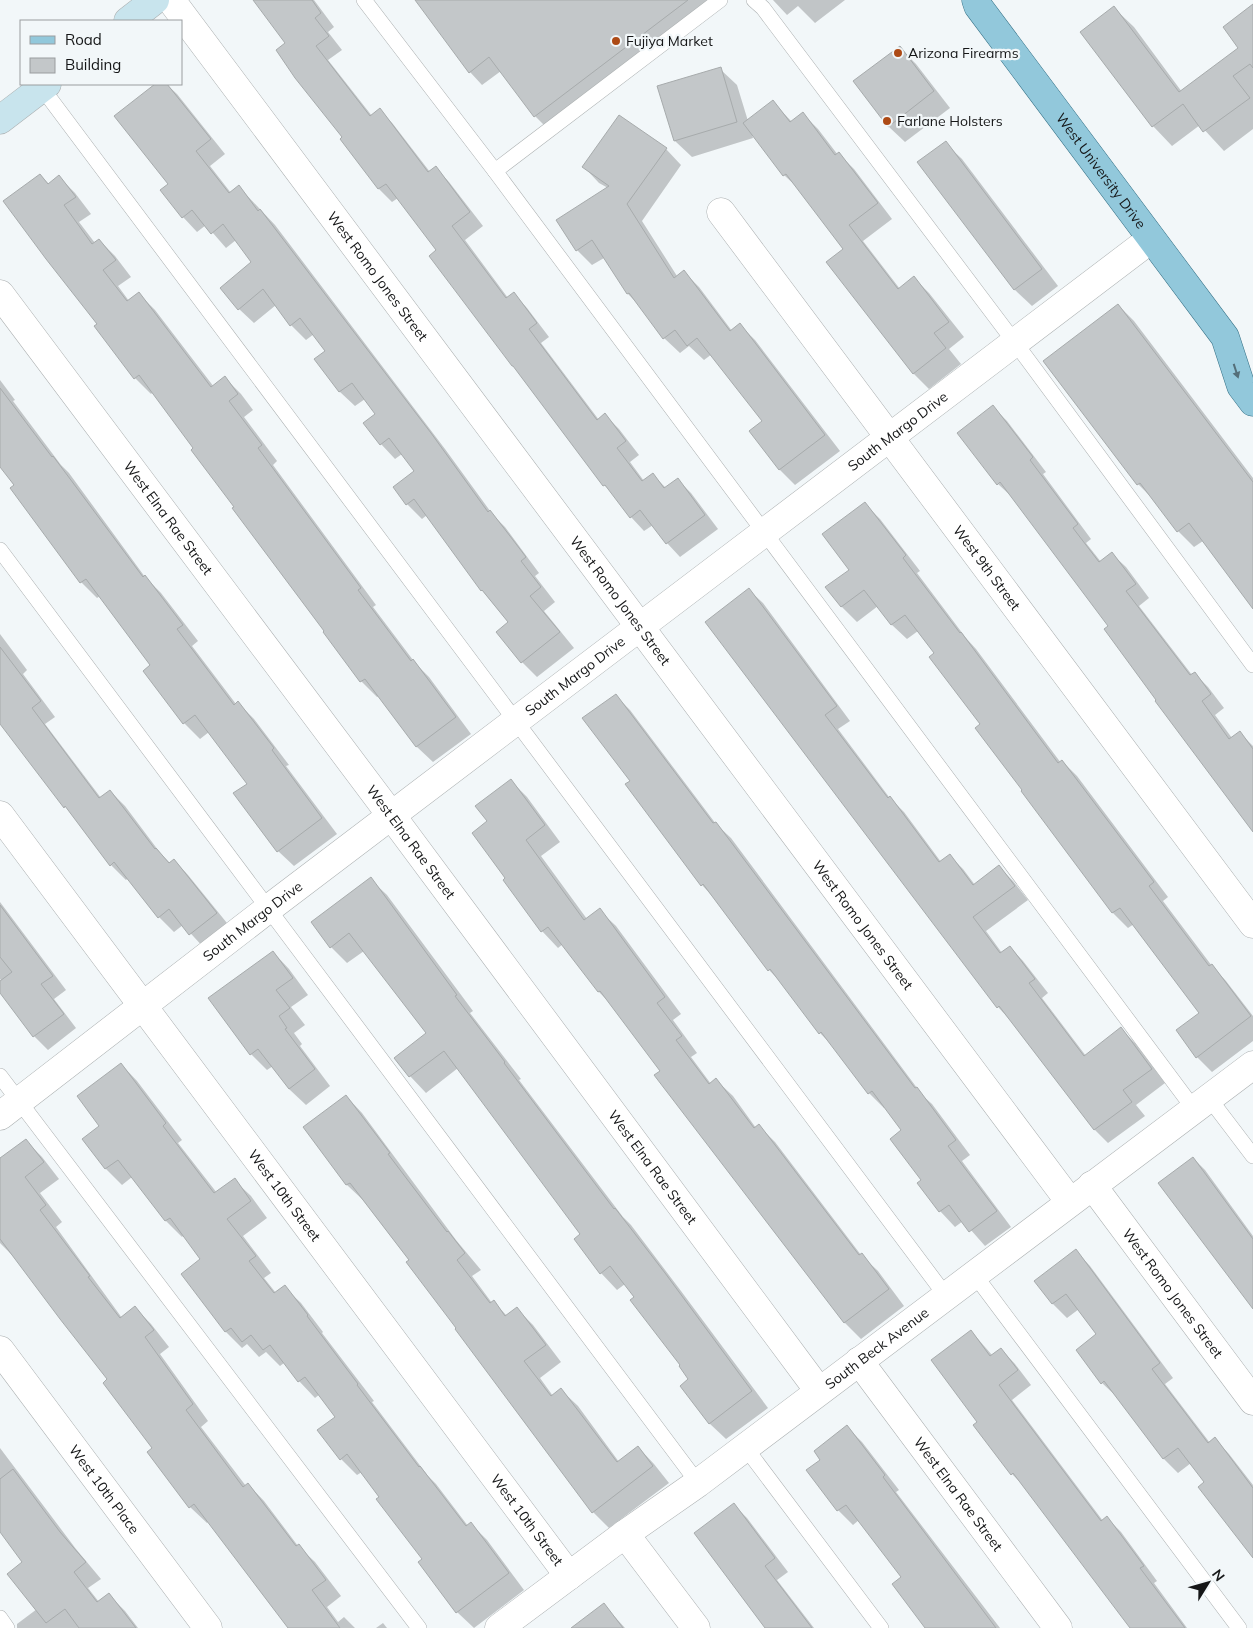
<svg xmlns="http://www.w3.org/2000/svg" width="1253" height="1628" viewBox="0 0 1253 1628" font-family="Mulish,sans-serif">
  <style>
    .shadow { fill: #0003 }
    .building { fill: #c3c7c9; stroke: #a7abac }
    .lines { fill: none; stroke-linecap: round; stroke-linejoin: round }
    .service-casing { stroke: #acb0b1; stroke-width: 16 }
    .minor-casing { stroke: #acb0b1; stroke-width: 29 }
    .secondary-casing { stroke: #acb0b1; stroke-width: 29 }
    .primary-casing { stroke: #377287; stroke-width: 29 }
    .service { stroke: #fff; stroke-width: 15 }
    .minor { stroke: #fff; stroke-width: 28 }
    .secondary { stroke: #c8e4ed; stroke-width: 28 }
    .primary { stroke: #92c8db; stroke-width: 28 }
    .oneway { fill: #546f79 }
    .poi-dot { fill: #ad4a15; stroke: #f2f7f9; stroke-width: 2 }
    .labels { text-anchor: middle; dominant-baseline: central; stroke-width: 4.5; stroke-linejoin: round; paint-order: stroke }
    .poi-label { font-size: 14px; fill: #151617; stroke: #f2f7f9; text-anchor: start }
    .street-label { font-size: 14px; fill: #151617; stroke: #f2f7f9 }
  </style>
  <rect width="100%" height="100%" fill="#f2f7f9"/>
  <g class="shadow">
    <path d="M269 0H314L334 27 328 32 342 50 328 60 372 116 380 110 393 124 430 172 436 168 449 182 483 226 465 240 508 298 514 294 527 308 549 337 541 343 599 420 605 415 619 429 639 455 630 462 644 481 653 475 666 488 678 480 691 493 718 529 680 557 667 543 653 525 644 531 631 517 613 493 604 485 438 251 398 198 392 202 379 189 341 139 343 138 287 43Z"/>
    <path d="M417 0H718L548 129 535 116 501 71 482 85 470 72Z"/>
    <path d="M773 0H845L815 23 798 6 787 15Z"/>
    <path d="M1253 5V129L1224 151 1200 125 1172 146 1153 126 1114 8 1134 27 1182 92 1240 48Z"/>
    <path d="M900 48 916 64 950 108 905 142 888 126Z"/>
    <path d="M720 69 737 85 748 121 773 102 792 122 803 114 818 129 838 155 839 154 854 169 892 219 863 241 900 289 914 278 929 293 964 337 949 349 961 364 929 389 914 374 828 262 844 250 799 189 784 175 751 131 753 138 692 157 675 141 659 87Z"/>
    <path d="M157 84H166L177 94 225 154 210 166 231 193 239 187 275 225 445 449 493 515 505 527 539 573 535 576 555 602 544 611 574 648 537 677 522 662 498 632 509 623 482 590 427 515 422 519 407 504 416 471 402 454 395 459 381 444 377 414 365 399 355 406 340 392 316 359 326 351 314 334 306 340 291 325 276 305 254 323 239 309 253 262 236 240 226 248 206 225 197 232 183 217 170 185 116 116Z"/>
    <path d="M945 143 962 159 1058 286 1032 306 1015 290 919 162Z"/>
    <path d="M666 149 681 165 642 221 677 276 684 272 699 287 732 331 740 325 755 340 840 451 795 485 779 469 763 421 712 354 704 360 689 346 680 353 664 338 642 308 628 294 604 258 592 265 577 250 608 188 599 183 584 167Z"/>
    <path d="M40 175 49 184 59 177 75 193 91 214 79 222 95 243 99 240 115 256 131 277 118 286 129 301 139 294 155 310 214 387 225 378 241 394 253 410 244 417 277 461 273 465 376 605 373 607 416 664 429 677 471 734 433 762 417 747 379 696 377 697 361 681 195 448 153 392 151 394 135 378 99 324Z"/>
    <path d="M1118 305 1134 321 1253 478V606L1203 541 1194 547 1178 531 1154 500 1138 484Z"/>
    <path d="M0 380 15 400 13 401 61 465 69 473 145 577 161 593 198 641 192 646 236 704 238 703 254 719 289 765 286 766 337 834 294 866 278 851 248 784 209 732 200 739 184 723 145 671 152 665 100 596 97 598 81 582 0 465Z"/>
    <path d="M993 407 1007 421 1046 472 1043 474 1091 539 1086 543 1101 562 1112 554 1126 567 1149 598 1139 606 1192 675 1194 673 1208 687 1224 708 1215 715 1232 738 1240 733 1253 746V827L1158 700 1110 626 1012 497 998 484Z"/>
    <path d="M865 504 880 519 920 571 917 573 966 638 976 649 1061 763 1062 761 1077 776 1168 897 1163 901 1212 966 1226 981 1253 1016V1041L1212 1072 1197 1057 1201 1013 1134 924 1128 928 1113 913 1023 791 982 724 935 653 918 631 907 639 892 625 878 606 857 622 842 607 827 587 851 570Z"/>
    <path d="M749 590 763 603 850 721 838 729 889 797 904 812 941 862 950 856 963 869 975 885 999 867 1013 881 1028 900 986 931 1002 953 1010 947 1023 961 1048 993 1042 998 1086 1056 1121 1029 1135 1043 1165 1083 1136 1105 1145 1116 1108 1143 1095 1130 1011 1021 998 1007Z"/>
    <path d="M0 634 27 670 23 674 55 717 45 724 101 798 110 791 125 806 161 854 170 863 174 860 188 875 231 928 205 949 183 925 174 932 159 917 128 878 126 880 111 865 0 721Z"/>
    <path d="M615 695 630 710 716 824 731 838 923 1096 932 1104 970 1155 962 1161 1011 1227 985 1246 963 1221 955 1227 940 1211 923 1180 903 1131 885 1107 884 1108 869 1093 835 1048 820 1033 784 985 769 970 714 898 702 885 676 851 631 781Z"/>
    <path d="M511 781 527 797 560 842 541 856 587 919 599 910 616 926 681 1014 673 1020 697 1053 691 1057 711 1084 716 1080 733 1096 756 1128 759 1126 775 1142 861 1255 878 1271 904 1306 861 1339 845 1323 656 1076 662 1071 611 1004 599 992 563 944 558 948 542 931 504 880 507 878 489 822Z"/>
    <path d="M370 879 387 895 473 1011 470 1013 521 1079 519 1080 623 1217 631 1225 681 1291 768 1408 726 1439 709 1423 690 1379 635 1298 625 1284 617 1290 601 1273 575 1239 582 1234 458 1068 426 1093 410 1076 396 1058 427 1034 364 951 347 963 331 947Z"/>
    <path d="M0 902 66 990 54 999 76 1028 48 1050 34 1036 0 991V983L2 981 0 979Z"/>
    <path d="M273 952 289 969 308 995 291 1007 305 1025 294 1033 302 1044 300 1046 330 1086 306 1105 289 1089 273 1066 267 1070 251 1054Z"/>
    <path d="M121 1064 137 1081 182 1140 178 1143 217 1193 234 1180 251 1196 267 1218 243 1236 271 1273 264 1278 276 1293 284 1287 301 1303 323 1332 322 1333 374 1401 372 1402 428 1476 436 1484 468 1526 471 1524 487 1540 524 1590 474 1628 457 1612 424 1560 362 1472 357 1475 341 1459 337 1417 320 1394 315 1398 299 1381 284 1363 280 1366 266 1352 259 1357 247 1344 242 1348 226 1332 183 1274 202 1260 184 1235 182 1237 166 1221 132 1177 122 1185 106 1169 84 1140 101 1127Z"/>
    <path d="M346 1096 362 1113 456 1240 481 1270 472 1276 492 1303 494 1302 507 1316 517 1309 533 1325 561 1362 540 1378 553 1396 561 1390 578 1406 619 1462 638 1447 654 1464 669 1483 609 1528 593 1512 458 1329 410 1261 364 1201 347 1185 304 1128Z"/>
    <path d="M25 1140 42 1157 59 1179 40 1193 62 1222 56 1227 122 1318 135 1308 151 1324 169 1347 160 1354 208 1421 201 1427 246 1486 248 1484 264 1501 298 1546 315 1562 341 1596 327 1607 338 1622 344 1617 355 1628H289L209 1521 207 1523 190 1507 109 1380 15 1258 0 1243V1160Z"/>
    <path d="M1193 1158 1205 1170 1253 1236V1307Z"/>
    <path d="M1076 1251 1090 1266 1173 1378 1165 1384 1210 1443 1215 1439 1229 1454 1253 1485V1556L1206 1483 1191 1463 1178 1473 1164 1459 1117 1397 1102 1383 1098 1335 1079 1309 1067 1318 1053 1304 1036 1281Z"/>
    <path d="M971 1331 992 1355 1001 1349 1015 1364 1031 1385 1012 1400 1103 1521 1107 1518 1121 1532 1157 1581 1154 1583 1187 1628H1132L1026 1488 1012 1474 979 1422Z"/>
    <path d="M847 1427 862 1442 899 1490 896 1492 1000 1628H927L903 1577 859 1520 853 1525 838 1510 808 1470 822 1460Z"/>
    <path d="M0 1448 76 1549 101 1579 88 1588 99 1602 109 1595 125 1611 138 1628H17V1624L37 1609 24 1562 0 1530Z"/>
    <path d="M734 1505 747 1518 788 1572 777 1580 814 1628H767Z"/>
    <path d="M604 1605 625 1628H573Z"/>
    <path d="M383 1623 387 1628H376Z"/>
  </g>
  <g class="building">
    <path d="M253 0H312L321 13 315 18 329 36 316 46 370 116 380 108 428 172 436 166 470 212 452 226 506 298 514 292 537 323 529 329 597 420 605 413 626 441 617 448 642 481 653 473 664 488 678 478 705 515 666 544 640 510 630 518 605 485 603 486 513 366H512L429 256 436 250 386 184 378 189 340 139 342 137 295 78 276 50 285 43Z"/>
    <path d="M415 0H688L534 117 489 57 469 73Z"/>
    <path d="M1253 4V68L1250 64 1233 76 1250 98 1203 132 1183 104 1152 127 1080 32 1114 6 1179 92 1238 48 1223 27Z"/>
    <path d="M900 46 934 91 888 127 853 81Z"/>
    <path d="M721 67 737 122 674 141 657 86Z"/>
    <path d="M155 84H167L211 139 196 151 229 193 239 185 258 211 260 209 431 433 488 512 490 510 526 557 521 561 541 587 530 596 560 632 521 663 496 632 508 622 482 590 481 591 414 499 406 505 393 487 414 471 389 438 380 445 363 423 375 414 352 383 339 392 314 359 325 351 300 318 290 326 263 289 238 310 220 288 251 262 223 224 211 234 192 210 182 218 160 190 168 184 114 116Z"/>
    <path d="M773 100 790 122 803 112 835 155 839 152 878 203 849 225 898 289 914 276 949 322 934 333 946 348 913 374 826 262 843 249 786 174 783 176 743 123Z"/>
    <path d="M619 115 667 148 627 204 674 278 684 270 730 331 740 323 825 435 779 470 749 431 762 421 697 338 687 346 675 330 663 339 629 293 627 294 592 240 576 251 556 220 609 186 582 167Z"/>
    <path d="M946 141 1042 269 1014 290 917 162Z"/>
    <path d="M40 174 48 184 59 175 76 197 64 205 92 244 99 239 116 260 103 270 127 301 139 292 211 387 225 376 238 394 229 401 262 445 258 448 361 588 358 590 411 661 413 659 456 717 416 747 365 679 360 682 323 632 324 631 232 508 234 507 191 450 193 448 139 375 134 379 94 326 97 324 46 259 3 201Z"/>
    <path d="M1118 304 1253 482V609L1189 523 1177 532 1140 483 1137 485 1043 361Z"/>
    <path d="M0 388 52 457 53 456 143 577 145 575 183 625 177 629 234 705 238 701 274 748 272 750 322 818 277 852 233 793 247 784 195 715 183 724 143 671 150 665 86 579 80 583 10 488 14 485 0 467Z"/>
    <path d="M993 405 1033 457 1030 460 1078 524 1073 528 1099 562 1112 552 1136 584 1126 591 1190 675 1195 672 1211 694 1202 701 1229 739 1240 731 1253 749V832L1155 701 1156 700 1104 629 1108 626 1000 482 997 485 957 433Z"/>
    <path d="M865 502 906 555 903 558 960 633 961 632 1058 763 1062 760 1154 882 1149 886 1209 966 1212 964 1251 1016 1196 1058 1176 1030 1199 1013 1120 908 1112 913 1021 791 1022 790 975 728 980 724 929 657 934 653 905 615 891 625 864 590 841 607 825 587 849 570 822 534Z"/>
    <path d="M749 588 837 706 825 715 888 798 890 796 939 862 950 854 973 885 999 865 1015 886 973 917 1000 953 1010 946 1035 979 1029 983 1084 1056 1121 1027 1152 1069 1123 1090 1132 1102 1094 1130 999 1006 997 1008 705 622Z"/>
    <path d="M0 647 41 701 32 708 99 798 110 790 155 849 156 848 169 863 174 859 217 913 189 935 169 909 158 918 114 862 110 866 65 806 64 808 0 724Z"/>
    <path d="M616 694 713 823 716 822 915 1088 917 1087 956 1140 948 1146 997 1211 969 1232 949 1205 939 1212 917 1183 921 1180 890 1139 901 1130 872 1091 868 1094 821 1032 819 1034 770 969 768 971 703 884 701 886 625 784 630 781 582 718Z"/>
    <path d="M511 779 545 825 526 840 584 920 600 908 665 997 657 1003 682 1036 676 1040 709 1084 716 1078 754 1128 759 1124 859 1255 862 1253 889 1289 844 1323 654 1075 660 1071 600 991 598 992 548 927 541 932 503 880 505 878 472 833 487 821 475 806Z"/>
    <path d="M371 877 457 995 455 996 505 1062 504 1063 614 1209 615 1208 665 1273 752 1391 709 1424 680 1386 688 1379 679 1366 680 1365 630 1300 634 1297 610 1266 600 1274 574 1239 580 1234 444 1051 409 1077 394 1058 426 1033 349 933 330 948 311 922Z"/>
    <path d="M0 905 53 976 41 984 64 1014 33 1037 0 993V981L12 972 0 957Z"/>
    <path d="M273 951 293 978 276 990 290 1008 279 1016 287 1028 285 1029 315 1069 289 1089 258 1049 250 1055 208 998Z"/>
    <path d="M121 1063 166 1123 163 1126 214 1193 235 1178 251 1201 227 1219 256 1256 249 1261 274 1293 285 1285 308 1315 307 1316 358 1384 357 1385 419 1467 420 1466 466 1526 471 1522 509 1573 456 1613 418 1562 422 1559 376 1499 379 1497 347 1454 340 1460 317 1430 335 1417 305 1377 298 1382 270 1345 263 1350 251 1335 242 1342 231 1328 225 1332 181 1274 200 1259 170 1218 165 1221 118 1160 105 1169 82 1139 99 1126 77 1096Z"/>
    <path d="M346 1095 390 1153 388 1154 447 1232 448 1231 465 1253 457 1260 490 1303 494 1300 505 1316 517 1307 546 1345 524 1361 551 1396 561 1388 617 1462 638 1446 653 1466 592 1513 455 1329 456 1328 406 1262 409 1260 350 1183 346 1185 303 1127Z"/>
    <path d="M26 1139 44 1162 25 1177 46 1205 40 1210 90 1276 88 1277 120 1318 135 1306 154 1330 145 1337 193 1404 186 1410 243 1487 248 1483 296 1546 299 1544 326 1580 312 1590 340 1628H288L194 1504 189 1508 147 1452 152 1448 103 1383 107 1379 60 1319 0 1239V1158Z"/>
    <path d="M1193 1157 1253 1239V1309L1158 1183Z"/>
    <path d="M1076 1249 1160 1363 1152 1369 1208 1443 1215 1437 1253 1488V1558L1198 1487 1204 1482 1178 1448 1163 1459 1104 1381 1101 1384 1076 1350 1096 1334 1066 1294 1052 1304 1034 1281Z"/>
    <path d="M971 1330 990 1356 1001 1348 1018 1370 999 1385 1101 1521 1107 1516 1144 1566 1140 1568 1185 1628H1130L1013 1473 1011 1475 973 1425 977 1422 931 1360Z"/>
    <path d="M847 1425 885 1475 883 1477 996 1628H925L892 1584 901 1577 846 1505 837 1511 806 1470 820 1460 814 1451Z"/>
    <path d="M13 1469 60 1532 86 1562 74 1572 97 1602 109 1593 136 1628H79L65 1609 46 1623 7 1574 22 1562 0 1532V1479Z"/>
    <path d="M734 1503 775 1558 765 1566 812 1628H765L694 1533Z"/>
    <path d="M604 1603 623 1628H571Z"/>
  </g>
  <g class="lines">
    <defs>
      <g id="service">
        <path d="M364 0 495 171 1194 1109"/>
        <path d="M754 0 763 8 1028 360 1253 665"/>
        <path d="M42 88 946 1296"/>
        <path d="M495 171 720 0"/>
        <path d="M0 550 698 1483"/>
        <path d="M0 1076 419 1628"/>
        <path d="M1209 1098 1253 1156"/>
        <path d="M974 1274 1239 1628"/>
        <path d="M745 1447 881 1628"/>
        <path d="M0 1618 7 1628"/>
      </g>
      <g id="minor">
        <path id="s1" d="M171 0 1070 1202"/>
        <path id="s2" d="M721 212 1253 924"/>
        <path id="s3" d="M0 294 391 815 819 1391"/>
        <path id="s4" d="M0 815 569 1576"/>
        <path id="s5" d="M0 1116 268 909 1151 239"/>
        <path id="s6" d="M1092 1185 1253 1401"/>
        <path id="s7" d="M0 1350 208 1628"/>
        <path id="s8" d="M859 1361 1058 1628"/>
        <path d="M625 1534 696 1628"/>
        <path id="s9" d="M499 1628 625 1534 698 1483 1253 1065"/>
      </g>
      <g id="secondary">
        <path d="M128 21 155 0"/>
        <path d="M0 120 47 84"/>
      </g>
      <g id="primary">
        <path id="s10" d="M976 0 978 6 1225 337 1241 386 1253 402"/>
      </g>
    </defs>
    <use href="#service" class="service-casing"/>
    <use href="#minor" class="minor-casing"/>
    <use href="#secondary" class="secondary-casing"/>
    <use href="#primary" class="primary-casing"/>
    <use href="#service" class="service"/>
    <use href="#minor" class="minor"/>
    <use href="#secondary" class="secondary"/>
    <use href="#primary" class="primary"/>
  </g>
  <defs><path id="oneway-solid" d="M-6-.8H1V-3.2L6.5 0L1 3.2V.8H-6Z" transform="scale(1.25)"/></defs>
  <use class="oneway" href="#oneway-solid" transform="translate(1236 371) rotate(72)"/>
  <g class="poi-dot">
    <circle cx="616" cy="41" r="5"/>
    <circle cx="898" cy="53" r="5"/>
    <circle cx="887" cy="121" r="5"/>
  </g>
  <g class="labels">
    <g class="poi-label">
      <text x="626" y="41">Fujiya Market</text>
      <text x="908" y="53">Arizona Firearms</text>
      <text x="897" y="121">Farlane Holsters</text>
    </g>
    <g class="street-label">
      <text stroke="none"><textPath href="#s10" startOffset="212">West University Drive</textPath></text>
      <text stroke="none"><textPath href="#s1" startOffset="345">West Romo Jones Street</textPath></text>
      <text stroke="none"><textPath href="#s5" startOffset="1129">South Margo Drive</textPath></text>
      <text stroke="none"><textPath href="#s3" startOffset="280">West Elna Rae Street</textPath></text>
      <text stroke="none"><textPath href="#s2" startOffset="444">West 9th Street</textPath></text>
      <text stroke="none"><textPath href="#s1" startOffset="750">West Romo Jones Street</textPath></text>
      <text stroke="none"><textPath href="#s5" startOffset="724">South Margo Drive</textPath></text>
      <text stroke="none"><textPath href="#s3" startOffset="685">West Elna Rae Street</textPath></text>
      <text stroke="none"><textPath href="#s5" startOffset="319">South Margo Drive</textPath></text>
      <text stroke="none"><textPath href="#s1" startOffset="1155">West Romo Jones Street</textPath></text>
      <text stroke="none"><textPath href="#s3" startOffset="1090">West Elna Rae Street</textPath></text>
      <text stroke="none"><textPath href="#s4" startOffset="475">West 10th Street</textPath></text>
      <text stroke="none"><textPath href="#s6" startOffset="135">West Romo Jones Street</textPath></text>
      <text stroke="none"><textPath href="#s9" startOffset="470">South Beck Avenue</textPath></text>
      <text stroke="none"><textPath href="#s7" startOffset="174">West 10th Place</textPath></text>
      <text stroke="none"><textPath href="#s8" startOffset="166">West Elna Rae Street</textPath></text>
      <text stroke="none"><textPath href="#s4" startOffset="880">West 10th Street</textPath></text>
    </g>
  </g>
  <rect x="20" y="20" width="162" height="65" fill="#f2f7f9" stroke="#9a9d9f"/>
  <rect x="30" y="36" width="25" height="8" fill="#92c8db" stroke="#9a9d9f"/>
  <text x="65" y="45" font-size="15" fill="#151617">Road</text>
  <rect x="30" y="58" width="25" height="15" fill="#c3c7c9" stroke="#9a9d9f"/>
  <text x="65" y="70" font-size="15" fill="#151617">Building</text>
  <g transform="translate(1208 1583) rotate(53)" stroke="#f2f7f9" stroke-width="4" paint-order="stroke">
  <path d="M0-4L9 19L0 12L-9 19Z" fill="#151617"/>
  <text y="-8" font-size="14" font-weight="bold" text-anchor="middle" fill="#151617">N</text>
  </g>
</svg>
